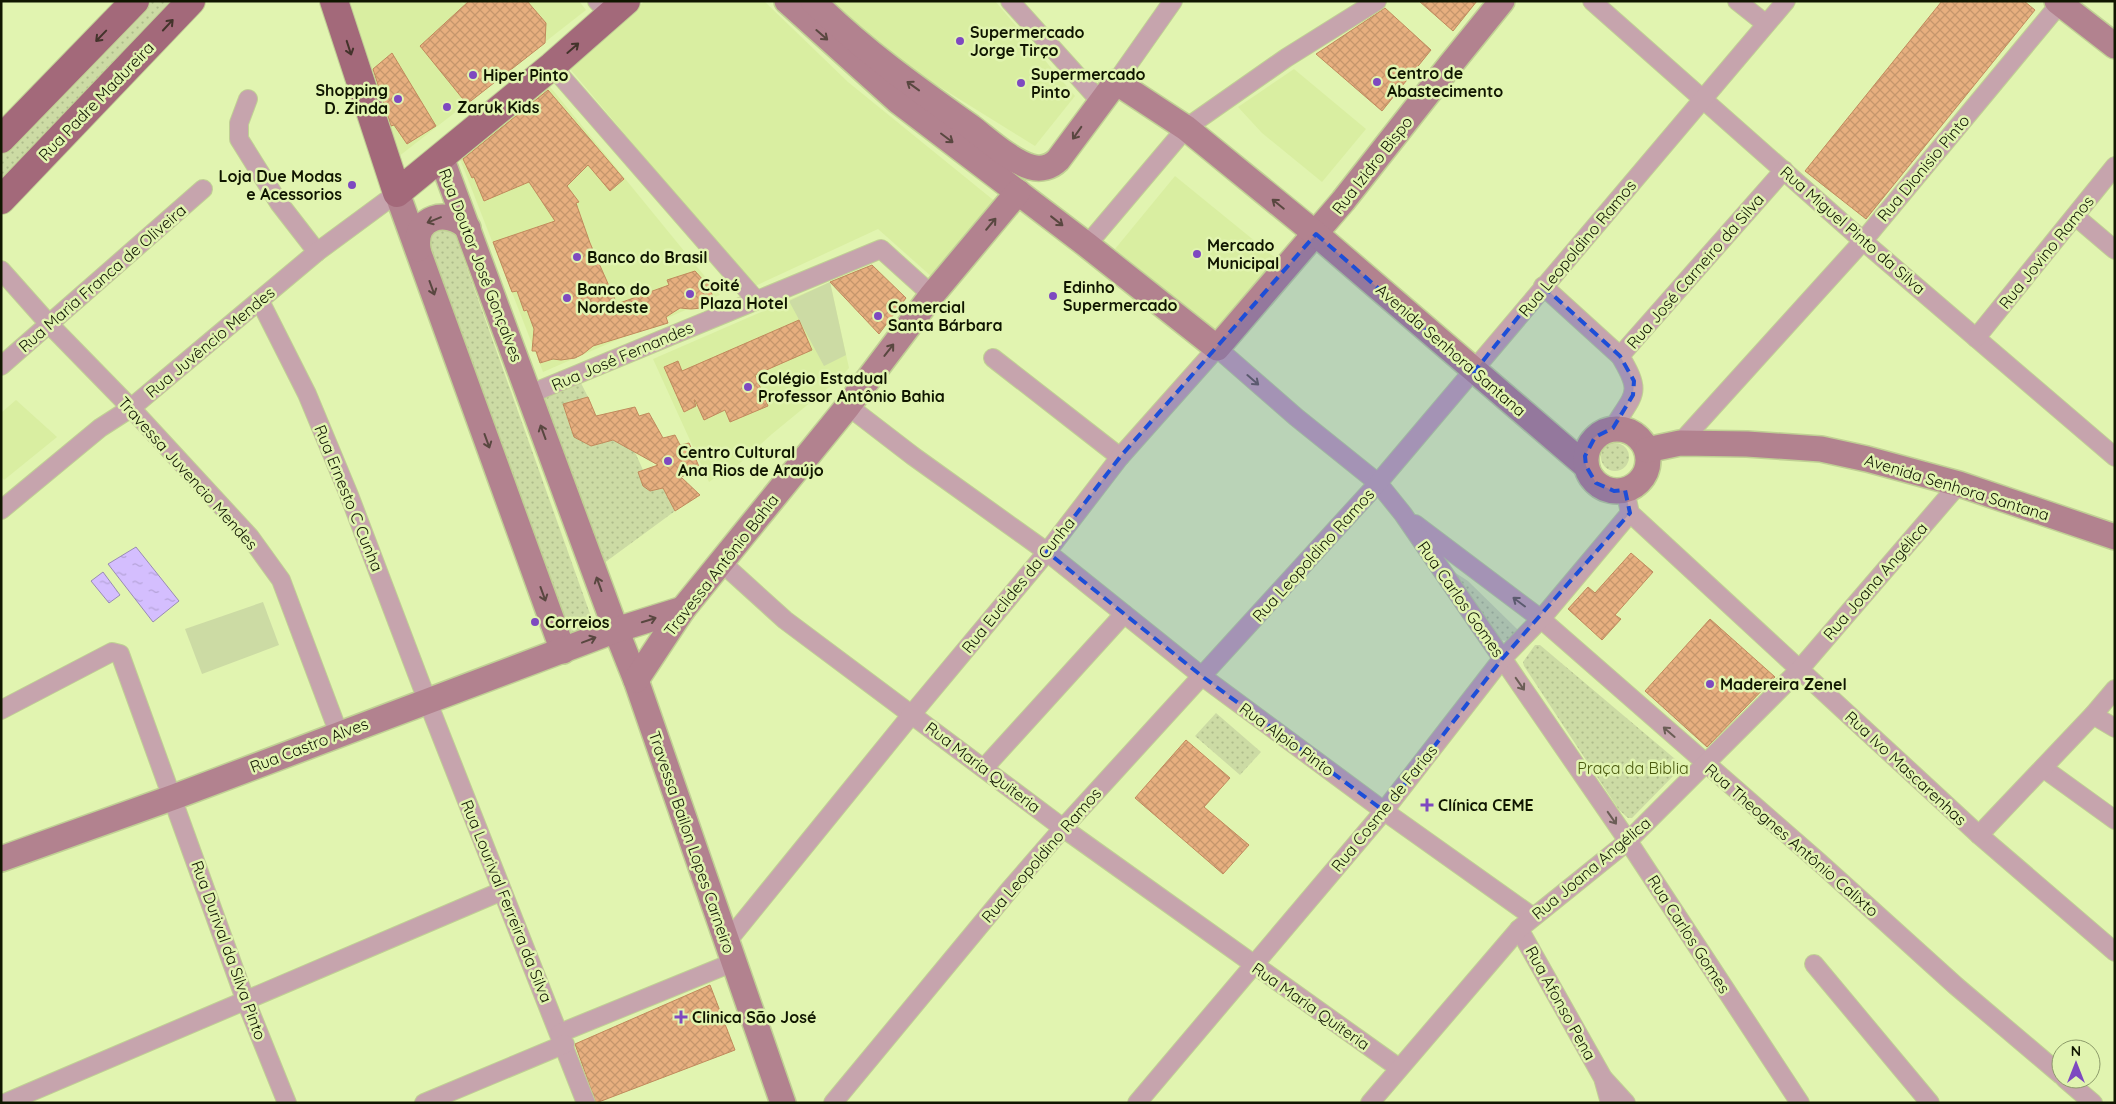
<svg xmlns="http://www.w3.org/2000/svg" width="2116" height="1104" viewBox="0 0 2116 1104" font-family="Quicksand,sans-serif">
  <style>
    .built { fill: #d9eea1 }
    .green { fill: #ccdba4 }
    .park { fill: url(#park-dots) }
    .water { fill: url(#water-ripples); stroke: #998cb2 }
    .building { fill: url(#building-cross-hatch); stroke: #c08a5c }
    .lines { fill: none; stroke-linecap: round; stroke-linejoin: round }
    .street-casing { stroke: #c0d094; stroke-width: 20 }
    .secondary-casing { stroke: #c0d094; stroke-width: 28 }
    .primary-casing { stroke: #c0d094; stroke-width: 30 }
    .street { stroke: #c6a4ad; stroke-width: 18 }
    .secondary { stroke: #b2828f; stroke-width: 25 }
    .primary { stroke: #a3697a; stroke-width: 28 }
    .oneway { stroke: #43332b }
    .oneway2 { stroke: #594740 }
    .oneway3 { stroke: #6b5d56 }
    .marked { fill: #1d4ed8; fill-opacity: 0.2; stroke: #1d4ed8; stroke-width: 4; stroke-dasharray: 10 6; stroke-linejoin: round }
    .poi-dot { fill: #7e49c0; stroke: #e1f4b0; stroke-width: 2 }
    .labels { text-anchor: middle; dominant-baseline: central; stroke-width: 5; stroke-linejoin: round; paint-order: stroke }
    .poi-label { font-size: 16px; font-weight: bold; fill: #101600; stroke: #e1f4b0; text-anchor: start }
    .street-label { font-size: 16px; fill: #101600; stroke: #e1f4b0 }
    .park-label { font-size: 16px; fill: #4a590e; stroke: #e1f4b0 }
  </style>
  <defs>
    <pattern id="park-dots" width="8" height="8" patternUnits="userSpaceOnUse" patternTransform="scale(1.25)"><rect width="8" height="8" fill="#ccdba4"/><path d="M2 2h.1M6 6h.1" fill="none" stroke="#aebb8b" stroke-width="1.8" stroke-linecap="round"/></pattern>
    <pattern id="water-ripples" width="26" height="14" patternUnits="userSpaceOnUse" patternTransform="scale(1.25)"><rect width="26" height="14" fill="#d4befe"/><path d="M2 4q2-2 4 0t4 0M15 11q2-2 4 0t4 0" fill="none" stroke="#b5a3d8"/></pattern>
    <pattern id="building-cross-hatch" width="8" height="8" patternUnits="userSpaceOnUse" patternTransform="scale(1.25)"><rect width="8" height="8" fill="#e7af7f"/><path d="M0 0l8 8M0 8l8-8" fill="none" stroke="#c5966c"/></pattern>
  </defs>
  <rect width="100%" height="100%" fill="#e1f4b0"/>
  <g class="built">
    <path d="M343 1H579L586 10 398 157Z"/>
    <path d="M645 1H764L848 82 997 203 932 277 878 229 753 287 566 64Z"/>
    <path d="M825 1H995L1075 96 1035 146 856 35Z"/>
    <path d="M1294 69 1366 129 1322 182 1262 133 1238 107Z"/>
    <path d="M547 83 720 295 543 372 458 154Z"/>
    <path d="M1175 176 1278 260 1218 333 1115 249Z"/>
    <path d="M830 282 849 368 839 379 772 434 730 472 727 469 709 482 653 359Z"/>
    <path d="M16 400 57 437 4 480 1 476V413Z"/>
  </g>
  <g class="green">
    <path d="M830 282 846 355 824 366 789 301Z"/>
    <path d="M263 602 279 645 202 674 185 629Z"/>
  </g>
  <g class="park">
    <path d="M142 1H181L1 190V147Z"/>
    <path d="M452 226 594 625 558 637 420 242 435 232Z"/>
    <path d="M581 383 588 397 563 405 574 437 591 446 613 440 635 452 643 470 638 472 643 486 650 491 663 488 675 511 596 569 534 399Z"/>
    <circle cx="1615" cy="457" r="14"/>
    <path d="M1448 568 1468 581 1518 630C1516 640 1508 642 1500 640Z"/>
    <path d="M1535 645H1540L1681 764V768L1632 818H1628L1619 810 1524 666 1523 662Z"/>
    <path d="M1216 713 1261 752 1240 775 1195 736Z"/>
  </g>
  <g class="water">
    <path d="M136 547 179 601 153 622 108 564Z"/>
    <path d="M103 572 120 595 109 603 91 581Z"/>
  </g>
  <g class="building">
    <path d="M469 1H527L546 23 545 43 467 104 420 46Z"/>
    <path d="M1419 1H1477L1453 31Z"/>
    <path d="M1942 1H2024L2035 10 1866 219 1805 171Z"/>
    <path d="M1385 8 1431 50 1382 111 1316 54Z"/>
    <path d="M392 53 436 126 407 144 394 125 391 126 373 69Z"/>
    <path d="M548 90 624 179 610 191 588 165 567 186 579 202 576 203 590 243 617 304 669 285 667 280 695 271 704 281H707L713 297 709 304 702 308 691 309 680 308 666 317 668 323 593 346 583 354 575 358 561 360 553 359 540 363 536 351H532L534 329 527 310 524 311 517 291 512 292 493 242 555 221 529 182 484 201 474 177 472 178 463 159Z"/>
    <path d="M872 265 906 298 879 334 830 282Z"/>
    <path d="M799 320 812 350 755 375 768 406 730 422 725 410 704 420 695 400H694L696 406 684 412 664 367 678 361 682 371Z"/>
    <path d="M588 397 596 416 635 407 639 416 649 413 663 438 675 435 680 445 689 443 700 469 681 477 700 495 675 511 663 488 650 491 643 486 638 472 658 465 613 440 591 446 574 437 563 404Z"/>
    <path d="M1631 553 1653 572 1615 615 1621 619 1602 640 1568 609 1588 587 1595 593Z"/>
    <path d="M1710 619 1775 677 1707 747 1645 691Z"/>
    <path d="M1186 740 1230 778 1204 807 1249 845 1223 874 1135 798Z"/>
    <path d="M710 985 735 1050 596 1103 575 1044Z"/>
  </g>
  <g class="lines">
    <defs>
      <g id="street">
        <path d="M597 1 610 15"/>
        <path d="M1010 1 1100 101"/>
        <path d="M1592 1 1863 241 2115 457"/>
        <path d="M1737 1 1766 24"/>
        <path d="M552 66 756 300"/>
        <path d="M1116 82 1173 1"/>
        <path d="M248 99 239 123V139L279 203 317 252"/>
        <path d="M2075 216 2115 250"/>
        <path d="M1087 245 1186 128 1286 58 1377 1"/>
        <path d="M1 270 49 324 131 408 250 537 281 580 339 734"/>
        <path d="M1543 286 1620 356"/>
        <path d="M260 301 307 394 349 495 427 700 586 1103"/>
        <path d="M1976 338 2115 166"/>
        <path d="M993 358 1120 457"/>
        <path d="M1 366 203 189"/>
        <path d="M530 394 881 249 932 295"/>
        <path d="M848 406 913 456 1047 552 1203 677 1384 811 1533 917"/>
        <path d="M1613 428C1634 393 1643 394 1620 356L1784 170"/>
        <path d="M1680 443 1863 241 2062 1"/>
        <path d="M1625 490 1630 513 1979 835 2115 952"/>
        <path d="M1 510 100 428 131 408 317 252 397 193"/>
        <path d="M1415 524 1541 619 1819 862 1956 986 2061 1075"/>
        <path d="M721 562 785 620 1063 828 1399 1068"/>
        <path d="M1 710 112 652 120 654 245 999 287 1103"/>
        <path d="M2093 715 2115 728"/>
        <path d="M984 768 1124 614"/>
        <path d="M2043 768 2115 820"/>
        <path d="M1979 835 2093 715 2115 689"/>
        <path d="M1519 929 1603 1078 1610 1103"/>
        <path d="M726 943 912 714 1047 552 1120 457 1217 348 1296 417 1378 483 1403 514 1628 841 1800 1103"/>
        <path d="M1814 964 1930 1103"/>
        <path d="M560 1033 734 962"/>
        <path d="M1604 1079 1626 1103"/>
        <path d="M2065 1079 2093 1103"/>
        <path d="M5 1103 502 891"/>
        <path d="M424 1103 565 1044"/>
        <path d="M833 1103 1011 888 1063 828 1378 483 1786 1"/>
        <path d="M1137 1103 1384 811 1502 659 1541 619 1630 513"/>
        <path d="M1370 1103 1519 929 1628 841 1799 670 1959 484"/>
      </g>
      <g id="secondary">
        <path d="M787 1 898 101 1087 245 1217 348 1343 201 1451 64 1502 1"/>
        <path d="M813 1C861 49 916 88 971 127 988 140 1011 161 1031 167 1041 170 1051 167 1058 160L1116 82 1186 128 1316 234 1586 466"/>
        <path d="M2057 1 2115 46"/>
        <path d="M441 157 616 630 636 680 783 1103"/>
        <path d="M397 193 563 651"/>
        <path d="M418 249C413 216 447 208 468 228"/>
        <circle cx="1617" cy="460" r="31"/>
        <path d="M1647 450 1680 443 1747 444 1821 449 1867 459 1959 484 2115 537"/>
        <path d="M636 680 683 609 848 406 932 295 1018 192"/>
        <path d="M1 859 174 797 616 630 683 609"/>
      </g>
      <g id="primary">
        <path d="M334 1 397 193 552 66 626 1"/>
        <path d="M1 139 135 1"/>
        <path d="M1 200 191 1"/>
      </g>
    </defs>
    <use href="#street" class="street-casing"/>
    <use href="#secondary" class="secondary-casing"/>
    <use href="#primary" class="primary-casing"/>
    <use href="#street" class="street"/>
    <use href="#secondary" class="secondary"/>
    <use href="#primary" class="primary"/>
  </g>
  <defs><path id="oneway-shaft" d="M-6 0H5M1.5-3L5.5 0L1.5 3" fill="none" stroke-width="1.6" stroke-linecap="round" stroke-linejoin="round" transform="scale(1.25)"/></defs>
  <g class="oneway">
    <use href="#oneway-shaft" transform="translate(168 25) rotate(-47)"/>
    <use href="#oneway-shaft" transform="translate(101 36) rotate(134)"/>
    <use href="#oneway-shaft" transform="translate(349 48) rotate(72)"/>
    <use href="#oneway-shaft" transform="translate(573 48) rotate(-41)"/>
  </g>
  <g class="oneway2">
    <use href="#oneway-shaft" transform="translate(822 35) rotate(41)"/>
    <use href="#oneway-shaft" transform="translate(913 86) rotate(-144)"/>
    <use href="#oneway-shaft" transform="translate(1077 133) rotate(125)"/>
    <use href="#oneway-shaft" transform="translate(947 138) rotate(37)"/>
    <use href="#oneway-shaft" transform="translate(1278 204) rotate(-141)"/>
    <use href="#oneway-shaft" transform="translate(434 220) rotate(158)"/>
    <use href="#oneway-shaft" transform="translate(1057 221) rotate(38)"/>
    <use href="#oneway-shaft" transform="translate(991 224) rotate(-50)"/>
    <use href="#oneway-shaft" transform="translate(432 288) rotate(70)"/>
    <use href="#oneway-shaft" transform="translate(889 350) rotate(-52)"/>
    <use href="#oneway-shaft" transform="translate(543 432) rotate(-110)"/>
    <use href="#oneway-shaft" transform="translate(487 441) rotate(70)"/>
    <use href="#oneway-shaft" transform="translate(599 584) rotate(-110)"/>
    <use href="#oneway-shaft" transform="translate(543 594) rotate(70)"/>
    <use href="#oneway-shaft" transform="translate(649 620) rotate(-17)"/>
    <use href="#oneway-shaft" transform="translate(589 640) rotate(-21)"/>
  </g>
  <g class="oneway3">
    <use href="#oneway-shaft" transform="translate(1253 380) rotate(41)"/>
    <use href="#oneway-shaft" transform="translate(1519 602) rotate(-143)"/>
    <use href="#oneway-shaft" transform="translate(1520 684) rotate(55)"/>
    <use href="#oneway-shaft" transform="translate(1669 732) rotate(-139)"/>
    <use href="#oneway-shaft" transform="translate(1612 818) rotate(55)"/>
  </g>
  <path class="marked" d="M1316 234 1474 372 1543 286 1620 356 1634 381 1633 395 1613 428 1595 437 1585 456 1586 466 1596 483 1614 491 1625 490 1630 513 1502 659 1384 811 1203 677 1047 552 1120 457Z"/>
  <g class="poi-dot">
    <circle cx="960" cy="41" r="5"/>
    <circle cx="473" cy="75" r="5"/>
    <circle cx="1377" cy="82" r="5"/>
    <circle cx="1021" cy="83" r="5"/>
    <circle cx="398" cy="99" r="5"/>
    <circle cx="447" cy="107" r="5"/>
    <circle cx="352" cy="185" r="5"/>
    <circle cx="1197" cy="254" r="5"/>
    <circle cx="577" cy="257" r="5"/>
    <circle cx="690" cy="294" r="5"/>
    <circle cx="1053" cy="296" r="5"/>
    <circle cx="567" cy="298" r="5"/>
    <circle cx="878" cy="316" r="5"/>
    <circle cx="748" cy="387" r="5"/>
    <circle cx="668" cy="461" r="5"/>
    <circle cx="535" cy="622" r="5"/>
    <circle cx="1710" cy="684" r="5"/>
    <path d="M1424.5 797.5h5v5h5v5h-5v5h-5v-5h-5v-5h5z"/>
    <path d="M678.5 1009.5h5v5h5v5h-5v5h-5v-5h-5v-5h5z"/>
  </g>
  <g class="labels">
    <g class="poi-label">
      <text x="970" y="32">Supermercado<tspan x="970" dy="18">Jorge Tirço</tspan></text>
      <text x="1387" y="73">Centro de<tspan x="1387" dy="18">Abastecimento</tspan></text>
      <text x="1031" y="74">Supermercado<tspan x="1031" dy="18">Pinto</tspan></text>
      <text x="483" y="75">Hiper Pinto</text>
      <text x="388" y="90" text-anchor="end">Shopping<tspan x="388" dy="18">D. Zinda</tspan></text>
      <text x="457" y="107">Zaruk Kids</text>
      <text x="342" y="176" text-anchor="end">Loja Due Modas<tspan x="342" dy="18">e Acessorios</tspan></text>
      <text x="1207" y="245">Mercado<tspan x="1207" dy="18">Municipal</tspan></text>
      <text x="587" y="257">Banco do Brasil</text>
      <text x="700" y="285">Coité<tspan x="700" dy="18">Plaza Hotel</tspan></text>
      <text x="1063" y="287">Edinho<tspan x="1063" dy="18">Supermercado</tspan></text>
      <text x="577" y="289">Banco do<tspan x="577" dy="18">Nordeste</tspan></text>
      <text x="888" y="307">Comercial<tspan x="888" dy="18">Santa Bárbara</tspan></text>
      <text x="758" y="378">Colégio Estadual<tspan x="758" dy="18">Professor Antônio Bahia</tspan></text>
      <text x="678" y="452">Centro Cultural<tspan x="678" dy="18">Ana Rios de Araújo</tspan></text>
      <text x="545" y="622">Correios</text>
      <text x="1720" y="684">Madereira Zenel</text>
      <text x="1438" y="805">Clínica CEME</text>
      <text x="692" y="1017">Clinica São José</text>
    </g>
    <g class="street-label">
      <text transform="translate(96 101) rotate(-46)">Rua Padre Madureira</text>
      <text transform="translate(1372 165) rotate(-52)">Rua Izidro Bispo</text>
      <text transform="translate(1923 168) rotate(-50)">Rua Dionisio Pinto</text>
      <text transform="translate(1853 230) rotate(41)">Rua Miguel Pinto da Silva</text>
      <text transform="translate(1577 248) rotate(-50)">Rua Leopoldino Ramos</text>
      <text transform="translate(2046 252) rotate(-51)">Rua Jovino Ramos</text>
      <text transform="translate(481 265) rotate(69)">Rua Doutor José Gonçalves</text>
      <text transform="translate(1695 271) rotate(-49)">Rua José Carneiro da Silva</text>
      <text transform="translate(102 278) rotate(-41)">Rua Maria Franca de Oliveira</text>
      <text transform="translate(210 342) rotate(-40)">Rua Juvêncio Mendes</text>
      <text transform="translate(1451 350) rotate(41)">Avenida Senhora Santana</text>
      <text transform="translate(622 356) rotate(-23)">Rua José Fernandes</text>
      <text transform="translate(188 473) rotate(48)">Travessa Juvencio Mendes</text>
      <text transform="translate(1957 487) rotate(17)">Avenida Senhora Santana</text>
      <text transform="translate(349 498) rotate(68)">Rua Ernesto C Cunha</text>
      <text transform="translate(1313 555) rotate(-48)">Rua Leopoldino Ramos</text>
      <text transform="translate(721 565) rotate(-52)">Travessa Antônio Bahia</text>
      <text transform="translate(1875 581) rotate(-49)">Rua Joana Angélica</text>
      <text transform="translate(1018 585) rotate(-51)">Rua Euclides da Cunha</text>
      <text transform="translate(1461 599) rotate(55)">Rua Carlos Gomes</text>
      <text transform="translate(1287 739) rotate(36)">Rua Alpio Pinto</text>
      <text transform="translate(309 745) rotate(-21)">Rua Castro Alves</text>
      <text transform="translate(983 767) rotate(37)">Rua Maria Quiteria</text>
      <text transform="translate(1906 768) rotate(43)">Rua Ivo Mascarenhas</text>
      <text transform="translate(1384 808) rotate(-51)">Rua Cosme de Farias</text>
      <text transform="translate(1792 840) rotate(41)">Rua Theognes Antônio Calixto</text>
      <text transform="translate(692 842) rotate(71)">Travessa Bailon Lopes Carneiro</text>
      <text transform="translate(1041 855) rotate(-49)">Rua Leopoldino Ramos</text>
      <text transform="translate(1591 868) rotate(-40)">Rua Joana Angélica</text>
      <text transform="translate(507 901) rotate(68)">Rua Lourival Ferreira da Silva</text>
      <text transform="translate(1689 934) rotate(57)">Rua Carlos Gomes</text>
      <text transform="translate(229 950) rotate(70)">Rua Durival da Silva Pinto</text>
      <text transform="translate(1561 1003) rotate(61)">Rua Afonso Pena</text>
      <text transform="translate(1311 1006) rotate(35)">Rua Maria Quiteria</text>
    </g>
    <g class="park-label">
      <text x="1633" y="768">Praça da Biblia</text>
    </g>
  </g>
  <rect width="2116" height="1104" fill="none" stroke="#101600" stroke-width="5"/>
  <g transform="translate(2076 1064)"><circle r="24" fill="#e1f4b0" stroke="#8d9b6a"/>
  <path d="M0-4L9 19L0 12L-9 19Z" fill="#7e49c0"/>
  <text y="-8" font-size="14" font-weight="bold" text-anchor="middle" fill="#101600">N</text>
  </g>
</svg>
